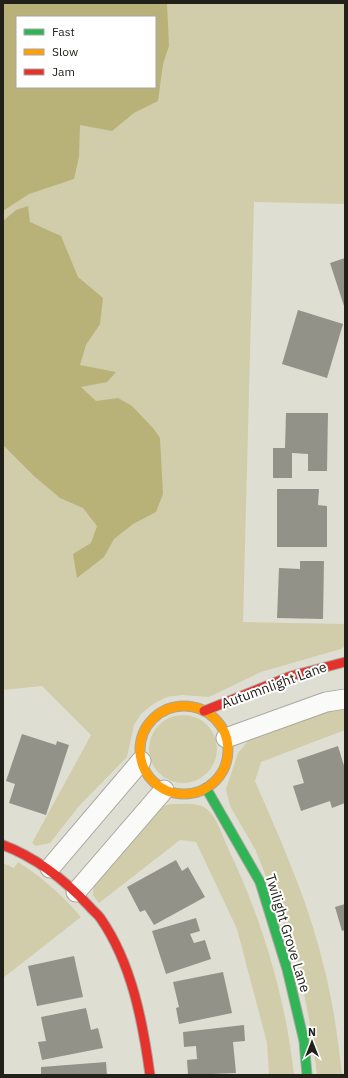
<svg xmlns="http://www.w3.org/2000/svg" width="348" height="1078" viewBox="0 0 348 1078" font-family="'IBM Plex Sans',sans-serif">
  <style>
    .green { fill: #d1cdab; fill-rule: evenodd }
    .water { fill: #b8b279; fill-rule: evenodd }
    .building { fill: #939289 }
    .lines { fill: none; stroke-linecap: round; stroke-linejoin: round }
    .street-casing { stroke: #a8a79e; stroke-width: 21 }
    .fast-casing { stroke: #a8a79e; stroke-width: 11 }
    .slow-casing { stroke: #a8a79e; stroke-width: 11 }
    .jam-casing { stroke: #a8a79e; stroke-width: 11 }
    .street { stroke: #fafaf8; stroke-width: 19 }
    .fast { stroke: #30b455; stroke-width: 9 }
    .slow { stroke: #ff9f0a; stroke-width: 9 }
    .jam { stroke: #e5322d; stroke-width: 9 }
    .labels { text-anchor: middle; dominant-baseline: central; stroke-width: 4; stroke-linejoin: round; paint-order: stroke }
    .street-label { font-size: 14px; fill: #222119; stroke: #fff }
  </style>
  <rect width="100%" height="100%" fill="#dfded3"/>
  <g class="green">
    <path d="M3 3H345V204L254 202 243 622 345 624V646L341 649 261 672 209 697 182 695 167 697 153 704 141 714 134 725 127 757 79 806 50 843 36 846 32 843 91 735 42 686 3 690ZM17 17H155V87H17Z"/>
    <path d="M345 707V730L261 762 255 781C281 841 309 903 324 967 333 1002 338 1039 342 1075H317L312 1035 300 972 279 910 256 851 230 806 226 789 238 753 248 741 273 729 321 712Z"/>
    <circle cx="183" cy="749" r="34"/>
    <path d="M171 804C183 804 198 802 207 809 217 818 222 834 227 846 262 919 285 995 294 1075H269L267 1043 237 929 196 842 180 840 99 903 93 895 94 883 159 807Z"/>
    <path d="M18 862C42 877 62 895 81 917L3 978V863L14 868Z"/>
  </g>
  <g class="water">
    <path d="M3 3H167L169 46 163 64 158 101 134 113 112 131 80 125 79 157 74 179 29 194 3 211ZM17 17H155V87H17Z"/>
    <path d="M28 206 30 222 61 236 78 277 103 298 100 324 86 345 80 365 116 372 107 382 81 387 96 401 118 398 132 406 153 428 160 438 163 494 156 512 133 524 114 539 104 557 77 578 73 554 91 543 97 526 83 508 60 498 34 476 3 445V221L16 210Z"/>
  </g>
  <g class="building">
    <path d="M345 258V305L344 306 330 263Z"/>
    <path d="M298 310 343 324 327 378 282 364Z"/>
    <path d="M286 413H328L327 471H308V454L292 453V478H273V448H285Z"/>
    <path d="M277 489H319L318 505 327 506V547H277Z"/>
    <path d="M300 561H324L323 619 277 618 279 568 300 569Z"/>
    <path d="M22 734 56 745 57 741 69 745 46 815 9 803 15 784 6 781Z"/>
    <path d="M338 746 345 769V803L332 808 330 801 301 811 293 786 304 783 297 760Z"/>
    <path d="M176 860 182 871 188 867 205 897 154 925 145 910 140 912 127 887Z"/>
    <path d="M345 904V930L342 931 335 907Z"/>
    <path d="M196 918 200 931 190 934 194 943 205 940 211 959 166 974 152 931Z"/>
    <path d="M74 956 83 997 37 1006 28 966Z"/>
    <path d="M223 972 232 1013 179 1024 176 1008 179 1007 173 982Z"/>
    <path d="M86 1008 91 1030 98 1028 103 1048 42 1060 38 1042 46 1041 41 1017Z"/>
    <path d="M244 1025 245 1041 233 1042 236 1073 188 1075 187 1060 197 1059 196 1046 184 1047 183 1032Z"/>
    <path d="M106 1062 107 1075H41V1067Z"/>
  </g>
  <g class="lines">
    <defs>
      <g id="street">
        <path d="M226 738 326 702 345 699"/>
        <path d="M50 868 141 761"/>
        <path d="M76 892 164 790"/>
      </g>
      <path id="fast" d="M206 788 260 882 287 969 304 1041 307 1075"/>
      <circle id="slow" cx="184" cy="750" r="44"/>
      <g id="jam">
        <path d="M204 711 291 676 345 662"/>
        <path d="M3 845C37 858 64 879 89 906 93 911 98 914 101 919 132 964 143 1023 150 1075"/>
      </g>
    </defs>
    <use href="#street" class="street-casing"/>
    <use href="#fast" class="fast-casing"/>
    <use href="#slow" class="slow-casing"/>
    <use href="#jam" class="jam-casing"/>
    <use href="#street" class="street"/>
    <use href="#fast" class="fast"/>
    <use href="#slow" class="slow"/>
    <use href="#jam" class="jam"/>
  </g>
  <g class="labels">
    <g class="street-label">
      <text transform="translate(274 685) rotate(-20)">Autumnlight Lane</text>
      <text transform="translate(288 933) rotate(73)">Twilight Grove Lane</text>
    </g>
  </g>
  <rect width="348" height="1078" fill="none" stroke="#222119" stroke-width="8"/>
  <rect x="16" y="16" width="140" height="72" fill="#ffffff" stroke="#a7a6a3"/>
  <rect x="24" y="29" width="20" height="6" fill="#30b455" stroke="#a7a6a3"/>
  <text x="52" y="36" font-size="12" fill="#222119">Fast</text>
  <rect x="24" y="49" width="20" height="6" fill="#ff9f0a" stroke="#a7a6a3"/>
  <text x="52" y="56" font-size="12" fill="#222119">Slow</text>
  <rect x="24" y="69" width="20" height="6" fill="#e5322d" stroke="#a7a6a3"/>
  <text x="52" y="76" font-size="12" fill="#222119">Jam</text>
  <g transform="translate(312 1042)" stroke="#ffffff" stroke-width="3" paint-order="stroke">
  <path d="M0-3L7 15L0 10L-7 15Z" fill="#222119"/>
  <text y="-6" font-size="11" font-weight="bold" text-anchor="middle" fill="#222119">N</text>
  </g>
</svg>
